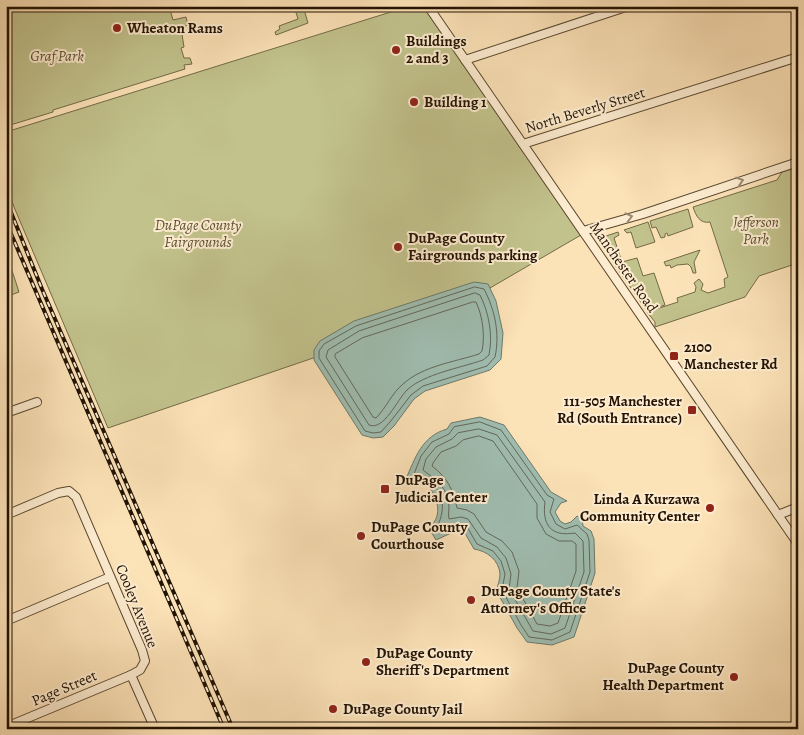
<svg xmlns="http://www.w3.org/2000/svg" width="804" height="735" viewBox="0 0 804 735" font-family="Alegreya,serif">
  <style>
    .green { fill: #c2c28c; stroke: #726a47 }
    .water { fill: #9fbdb0; stroke: #6d796a }
    .lines { fill: none; stroke-linecap: round; stroke-linejoin: round }
    .shore { stroke: #616859; stroke-width: 1 }
    .minor-casing { stroke: #59472f; stroke-width: 10 }
    .minor { stroke: #fdecd0; stroke-width: 8 }
    .rail-casing { stroke: #231302; stroke-width: 4 }
    .rail { stroke: #fdecd0; stroke-width: 2; stroke-dasharray: 5.5; stroke-linecap: butt }
    .oneway { stroke: #9b8a73 }
    .poi-dot { fill: #8f2418; stroke: #fdecd0; stroke-width: 2 }
    .labels { text-anchor: middle; dominant-baseline: central; stroke-width: 4; stroke-linejoin: round; paint-order: stroke }
    .poi-label { font-size: 15px; font-weight: bold; fill: #231302; stroke: #fdecd0; text-anchor: start }
    .park-label { font-size: 15px; font-style: italic; fill: #5b5032; stroke: #fdecd0 }
    .street-label { font-size: 15px; fill: #231302; stroke: #fdecd0 }
  </style>
  <rect width="100%" height="100%" fill="#fce2b7"/>
  <filter id="stains"><feTurbulence type="fractalNoise" baseFrequency=".004" numOctaves="4"/><feColorMatrix values="0 0 0 0 .2 0 0 0 0 .09 0 0 0 0 .02 0 0 0 .5 -.17"/></filter>
  <radialGradient id="worn" r=".72"><stop offset=".6" stop-color="#630" stop-opacity="0"/><stop offset="1" stop-color="#630" stop-opacity=".3"/></radialGradient>
  <g class="green">
    <path d="M6 6H169L173 20 186 17 188 25 181 28 184 47 181 48 184 58H190L192 64 184 65 185 69 53 110V112L7 126Z"/>
    <path d="M294 6H303L308 23 276 35 275 32 280 29 279 26 298 19Z"/>
    <path d="M410 6H423L581 235 490 288 322 355 108 428 14 207 6 184V132Z"/>
    <path d="M798 167V263L759 276 745 297 655 327V322L647 312 678 302 677 298 695 292 696 287 694 283 699 279 703 284 701 290 708 293 725 287 724 279 728 277 710 222C700 224 696 216 693 207L777 180 782 172Z"/>
    <path d="M688 209 693 227 668 236 667 233 665 234V237L661 238 656 227 652 228 650 221Z"/>
    <path d="M648 222 655 242 636 248 631 232 627 233 624 230Z"/>
    <path d="M618 232 619 235 614 238 622 262 637 258 643 276 654 273 665 305 647 311 597 239Z"/>
    <path d="M700 250 694 262 696 273H693L691 267 688 264 677 265 671 268 670 265 666 266 664 262Z"/>
    <path d="M6 252 19 292 6 297Z"/>
  </g>
  <g class="water">
    <path d="M474 282 488 284 496 301 503 333 501 359 490 370 425 391 414 399 394 426 383 437 373 438 362 435 314 360V350L320 341 354 321Z"/>
    <path d="M480 417 504 425 551 492 567 501 561 503 555 512 560 521 565 524 571 522 577 516 582 519 583 526 591 531 594 539 595 573 574 637 552 645 527 642 517 628 496 590C498 586 500 579 500 574 499 560 487 551 474 549L462 528 436 540 430 530C432 525 436 520 437 516 440 505 434 490 425 484 419 480 412 480 406 479 415 458 422 436 447 429L451 423Z"/>
  </g>
  <g class="lines">
    <g class="shore">
      <path d="M475 287 484 289C495 310 500 334 495 357L487 366 423 386 411 395 390 422 381 432 373 433 365 431 319 358V351L324 344 356 326Z"/>
      <path d="M475 293 480 295C489 313 493 335 489 355L483 360C460 368 424 374 407 390 397 400 384 431 369 425L326 357 328 350 359 331Z"/>
      <path d="M473 302H476C483 317 485 336 482 351L479 354C454 362 423 366 403 384 392 393 386 408 376 418L373 417 335 357V354L362 338Z"/>
      <path d="M480 422 501 430 547 495 554 499 550 512 556 524 565 529 577 525 587 534 589 540 590 572 570 632 552 640 529 637 521 625 502 590 505 574 501 561 493 551 477 544 466 525 460 523 440 533 437 532 436 529C445 512 446 494 429 481 425 477 418 476 414 474L421 456 432 442 449 434 454 427Z"/>
      <path d="M479 429 497 435 545 502C542 524 550 537 575 533L583 541 584 572 565 628 551 634 533 631 509 589 511 574 506 558 497 547 481 538 468 519 461 517 449 519C448 515 449 511 449 507 448 487 437 481 423 470L426 459 436 447 452 439 458 433Z"/>
      <path d="M479 436 493 441 537 504V518L546 534 559 541H572L576 544V571L558 623 550 626 537 624 517 588 519 571 512 552 502 541 486 532 474 514 467 510 457 508C453 490 448 478 432 466L433 463 441 452 456 446 463 440Z"/>
    </g>
    <defs>
      <g id="minor">
        <path d="M428 6 798 544"/>
        <path d="M465 60 629 6"/>
        <path d="M523 144 798 57"/>
        <path d="M583 231 643 214 798 162"/>
        <path d="M6 413 37 402"/>
        <path d="M6 515 58 493 69 491 76 497 142 650 145 661 140 670 131 675 6 727"/>
        <path d="M778 515 798 507"/>
        <path d="M6 621 110 577"/>
        <path d="M131 675 155 729"/>
      </g>
    </defs>
    <use href="#minor" class="minor-casing"/>
    <use href="#minor" class="minor"/>
    <defs>
      <g id="rail">
        <path d="M6 200 42 289 233 729"/>
        <path d="M6 222 224 729"/>
      </g>
    </defs>
    <use href="#rail" class="rail-casing"/>
    <use href="#rail" class="rail"/>
  </g>
  <defs><path id="oneway-chevron" d="M-2-3.5L2.5 0L-2 3.5" fill="none" stroke-width="1.6" stroke-linecap="round" stroke-linejoin="round" transform="scale(1.25)"/></defs>
  <g class="oneway">
    <use href="#oneway-chevron" transform="translate(740 181) rotate(-18)"/>
    <use href="#oneway-chevron" transform="translate(629 217) rotate(-14)"/>
  </g>
  <g class="poi-dot">
    <circle cx="117" cy="28" r="5"/>
    <circle cx="396" cy="50" r="5"/>
    <circle cx="414" cy="102" r="5"/>
    <circle cx="398" cy="247" r="5"/>
    <rect x="669" y="351" width="10" height="10" rx="2.5"/>
    <rect x="687" y="405" width="10" height="10" rx="2.5"/>
    <rect x="380" y="484" width="10" height="10" rx="2.5"/>
    <circle cx="710" cy="508" r="5"/>
    <circle cx="361" cy="536" r="5"/>
    <circle cx="471" cy="600" r="5"/>
    <circle cx="366" cy="662" r="5"/>
    <circle cx="734" cy="677" r="5"/>
    <circle cx="333" cy="709" r="5"/>
  </g>
  <g class="labels">
    <g class="poi-label">
      <text x="127" y="28">Wheaton Rams</text>
      <text x="406" y="41">Buildings<tspan x="406" dy="17">2 and 3</tspan></text>
      <text x="424" y="102">Building 1</text>
      <text x="408" y="238">DuPage County<tspan x="408" dy="17">Fairgrounds parking</tspan></text>
      <text x="684" y="347">2100<tspan x="684" dy="17">Manchester Rd</tspan></text>
      <text x="682" y="401" text-anchor="end">111-505 Manchester<tspan x="682" dy="17">Rd (South Entrance)</tspan></text>
      <text x="395" y="480">DuPage<tspan x="395" dy="17">Judicial Center</tspan></text>
      <text x="700" y="499" text-anchor="end">Linda A Kurzawa<tspan x="700" dy="17">Community Center</tspan></text>
      <text x="371" y="527">DuPage County<tspan x="371" dy="17">Courthouse</tspan></text>
      <text x="481" y="591">DuPage County State's<tspan x="481" dy="17">Attorney's Office</tspan></text>
      <text x="376" y="653">DuPage County<tspan x="376" dy="17">Sheriff's Department</tspan></text>
      <text x="724" y="668" text-anchor="end">DuPage County<tspan x="724" dy="17">Health Department</tspan></text>
      <text x="343" y="709">DuPage County Jail</text>
    </g>
    <g class="park-label">
      <text x="57" y="56">Graf Park</text>
      <text x="756" y="222">Jefferson<tspan x="756" dy="17">Park</tspan></text>
      <text x="198" y="225">DuPage County<tspan x="198" dy="17">Fairgrounds</tspan></text>
    </g>
    <g class="street-label">
      <text transform="translate(585 110) rotate(-17)">North Beverly Street</text>
      <text transform="translate(624 267) rotate(55)">Manchester Road</text>
      <text transform="translate(137 606) rotate(68)">Cooley Avenue</text>
      <text transform="translate(64 688) rotate(-23)">Page Street</text>
    </g>
  </g>
  <rect width="804" height="735" fill="none" stroke="#fce2b7" stroke-width="25"/>
  <rect x="8" y="8" width="789" height="720" fill="none" stroke="#231302" stroke-width="2.5"/>
  <rect x="12" y="12" width="779" height="710" fill="none" stroke="#231302"/>
  <rect width="100%" height="100%" filter="url(#stains)"/>
  <rect width="100%" height="100%" fill="url(#worn)"/>
</svg>
